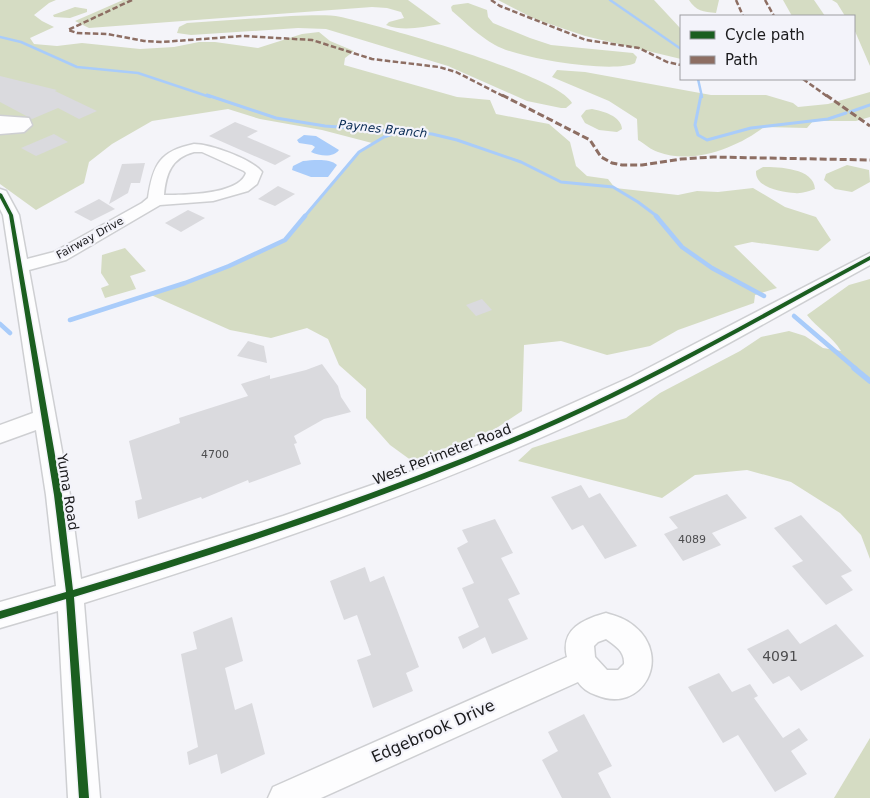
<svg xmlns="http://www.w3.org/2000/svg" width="870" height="798" viewBox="0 0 870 798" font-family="'DejaVu Sans',sans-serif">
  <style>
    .green { fill: #d5dcc3 }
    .water { fill: #a9ccfa }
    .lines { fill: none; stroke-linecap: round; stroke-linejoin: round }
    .stream-far3 { stroke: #a9ccfa; stroke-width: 2.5 }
    .stream-far2 { stroke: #a9ccfa; stroke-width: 3 }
    .stream-far1 { stroke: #a9ccfa; stroke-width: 4.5 }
    .stream { stroke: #a9ccfa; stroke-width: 5.5 }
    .building { fill: #dadade }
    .minor-casing { stroke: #cecfd2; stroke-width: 3 }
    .minor { fill: #fdfdfe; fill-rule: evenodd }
    .quiet-far1 { stroke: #8d6e63; stroke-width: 2.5; stroke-dasharray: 5.5 2.5; stroke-linecap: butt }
    .quiet { stroke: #8d6e63; stroke-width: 3; stroke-dasharray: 7 3; stroke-linecap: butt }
    .cycleway-casing { stroke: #f3f3fa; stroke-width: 3 }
    .cycleway { fill: #1b5e20; fill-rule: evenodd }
    .labels { text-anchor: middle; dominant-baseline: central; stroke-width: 4.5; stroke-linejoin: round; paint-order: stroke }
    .far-street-label { font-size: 11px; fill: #1b1b1d; stroke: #f3f3fa }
    .number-label { font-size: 11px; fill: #4d4d4f }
    .far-water-label { font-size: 12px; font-style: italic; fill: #072a52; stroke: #f3f3fa }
    .street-label { font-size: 14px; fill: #1b1b1d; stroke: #f3f3fa }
    .near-number-label { font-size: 14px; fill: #4d4d4f }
    .near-street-label { font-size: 16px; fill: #1b1b1d; stroke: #f3f3fa }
  </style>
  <rect width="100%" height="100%" fill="#f4f4f9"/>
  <g class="green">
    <path d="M0 0H56L49 3 34 15 42 21 54 27 30 38 34 44 57 46 82 43 140 49 174 47 199 42H215L258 48 302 34 319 32 330 41 354 51 345 58 344 65 457 97 490 100 496 114 549 124 570 142 576 166 587 176 608 179 615 188 678 195 697 191 718 192 753 188 785 207 816 217 831 240 818 251 752 242 734 246 777 288 755 295 754 303 678 330 650 346 607 355 561 341 524 345 522 411 495 429 412 461 390 445 366 418V389L339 365 328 339 307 328 271 338 230 330 151 295 229 266 285 240 347 165 359 152 372 143 322 130 260 119 228 109 152 121 112 144 89 162 84 183 36 210 0 184Z"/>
    <path d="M123 0H408L441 24C422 27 404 32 386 25L389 22 404 18 401 12 387 8 372 7 89 28 75 21Z"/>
    <path d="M498 0H654L681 29V59L585 36 535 19Z"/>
    <path d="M689 0H719L716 13C703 12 696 11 689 0Z"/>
    <path d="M783 0H814L825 16H792Z"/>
    <path d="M832 0H870V66L854 29V16H845L837 3Z"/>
    <path d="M468 3 487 10 488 17 493 23 530 38 551 45 633 53 637 57 635 63C613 74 516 58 495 45 479 36 466 23 452 11L451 7 453 5Z"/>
    <path d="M75 7 87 9V12L70 18 54 17 53 15Z"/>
    <path d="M291 16C307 16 325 14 341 17 377 25 558 75 572 103L566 108H561L527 101 448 66 326 29 298 28 191 35 177 33 179 27 187 23Z"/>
    <path d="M557 70 585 72 711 95H766L793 103 798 107 828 104 870 92V117L856 121H813L807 128 764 127C737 148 692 165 658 152 651 150 645 144 638 140L637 119 609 101 552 77Z"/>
    <path d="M592 109C603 111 621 116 622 129L617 132 599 130 585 123 581 116 586 110Z"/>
    <path d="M847 165 869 170 870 182 852 192 835 189 824 180 826 174Z"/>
    <path d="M763 167C779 167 814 168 815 189 809 191 801 194 795 193 782 192 755 188 756 171Z"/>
    <path d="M125 248 146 271 130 276 136 289 105 298 101 288 109 285 101 273 102 255Z"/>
    <path d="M870 279V559L861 535 840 513 791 482 747 470 695 475 662 498 518 461 532 448 626 418 660 393 740 351 761 337 789 331 805 336 823 348 841 351C833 337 818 329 807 315L849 285Z"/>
    <path d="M870 738V798H834Z"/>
  </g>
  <g class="water">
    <path d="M304 135 316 136 339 150C333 158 320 156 311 152L315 147 312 145 299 143 297 140Z"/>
    <path d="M303 161C313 160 330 158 337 165L328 177H311L292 170 293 166Z"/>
  </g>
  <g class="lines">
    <g class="stream-far3">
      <path d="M610 0 681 49"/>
      <path d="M0 37 21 42 77 67 138 73 210 97"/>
      <path d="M698 79 702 97"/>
    </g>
    <g class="stream-far2">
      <path d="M207 95 276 118 325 126 432 134 457 140 521 162 561 182 613 187 638 202 658 217"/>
      <path d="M701 95 695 125 698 135 707 140 751 128 828 119 846 113"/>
      <path d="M850 112 870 105"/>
      <path d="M304 217 359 152 384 137 398 132"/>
    </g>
    <g class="stream-far1">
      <path d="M656 216 682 247 712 268 764 296"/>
      <path d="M794 316 856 369"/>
      <path d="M70 320 185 283 229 266 285 240 305 216"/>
      <path d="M0 324 10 333"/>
    </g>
    <path class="stream" d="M854 368 870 381"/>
  </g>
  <g class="building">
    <path d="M0 76 57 90 55 91 97 111 79 119 58 108 32 119 0 102Z"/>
    <path d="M235 122 258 131 247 137 291 156 275 165 209 136Z"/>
    <path d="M54 134 68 142 36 156 21 148Z"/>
    <path d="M145 163 140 183H131L128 193 109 204 122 164Z"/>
    <path d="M278 186 295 194 275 206 258 199Z"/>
    <path d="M99 199 115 209 91 221 74 212Z"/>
    <path d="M188 210 205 218 181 232 165 223Z"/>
    <path d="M482 299 492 310 476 316 466 305Z"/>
    <path d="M248 341 264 346 267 363 237 356Z"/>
    <path d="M322 364 338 386 341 397 351 412 324 419 294 436 297 443 294 444 301 464 249 483 248 480 202 499 201 497 138 519 135 501 142 499 129 441 180 423 179 418 248 396 241 384 270 375V379L306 370Z"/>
    <path d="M581 485 589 498 600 493 637 546 605 559 583 525 572 530 551 497Z"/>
    <path d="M727 494 747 518 712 533 721 545 683 561 664 534 678 528 669 517Z"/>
    <path d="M801 515 852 571 841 576 853 590 826 605 792 566 803 561 774 528Z"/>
    <path d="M495 519 513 553 501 558 520 594 508 599 528 639 492 654 485 637 463 649 458 637 479 627 462 588 474 583 457 548 468 542 462 530Z"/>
    <path d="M365 567 370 582 384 576 419 667 406 673 413 691 373 708 357 660 371 655 357 615 344 620 330 581Z"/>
    <path d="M232 617 243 661 225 668 235 710 252 703 265 754 221 774 217 754 189 765 187 752 198 747 181 654 197 649 193 632Z"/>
    <path d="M836 624 864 656 801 691 789 676 773 684 747 649 788 629 800 644Z"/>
    <path d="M719 673 732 692 750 684 758 696 754 698 783 738 799 728 808 740 791 751 807 774 775 792 738 735 723 743 688 687Z"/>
    <path d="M584 714 612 766 598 773 611 798H562L542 760 558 751 548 732Z"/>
  </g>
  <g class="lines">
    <defs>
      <g id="minor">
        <path d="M0 116 29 118 32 125 24 132 0 134Z"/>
        <path d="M194 144C210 144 252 159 262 172L257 184 248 191 213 201 160 205 66 260 29 270 70 495 81 579 283 516 415 470 484 443 631 377 870 253V265C769 320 670 379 565 427 409 497 247 552 84 603L100 798H68L58 611 0 628V602L56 586 46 495 36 430 0 443V425L33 413 3 215 0 209V189L6 191 19 215 27 259 54 252 142 203 148 198C153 164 160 151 194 144ZM194 152H202L244 171 246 173C239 195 184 195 164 195 166 174 171 158 194 152Z"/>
        <path d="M606 613C616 616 626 619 634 626 673 657 642 715 596 695 589 693 582 688 578 682L321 798H268L273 787 567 657C560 629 584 619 606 613ZM606 639C616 646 625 652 624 664L618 670H607L595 657 594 646 598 642Z"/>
      </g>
    </defs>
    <use href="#minor" class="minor-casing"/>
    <use href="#minor" class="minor"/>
    <g class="quiet-far1">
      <path d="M132 0 68 30 77 33 107 34 144 41 162 42 243 36 312 40 372 59 439 67 456 72 505 97"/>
      <path d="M491 0 500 6 586 40 639 48 667 62 681 65"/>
      <path d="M736 0 743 16"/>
      <path d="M765 0 774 16"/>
      <path d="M803 79 828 97"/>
    </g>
    <g class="quiet">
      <path d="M502 95 590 140 601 157 612 163 622 165H642L681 159 713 157 870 160"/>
      <path d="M826 95 870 126"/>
    </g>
    <defs>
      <path id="cycleway" d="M0 193 2 194 13 215 62 495 73 590C237 541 399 488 556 419 663 371 765 312 868 257L870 256V260C768 315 667 374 561 422 404 493 239 547 74 597L89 798H79L66 599 0 619V611L66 592 54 495 9 215 0 198Z"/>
    </defs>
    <use href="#cycleway" class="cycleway-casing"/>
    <use href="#cycleway" class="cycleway"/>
  </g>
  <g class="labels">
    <g class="far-street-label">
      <text transform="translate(90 238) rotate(-29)">Fairway Drive</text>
    </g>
    <g class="number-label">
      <text x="215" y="454">4700</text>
      <text x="692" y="539">4089</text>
    </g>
    <g class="far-water-label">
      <text transform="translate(383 129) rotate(6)">Paynes Branch</text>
    </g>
    <g class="street-label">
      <text transform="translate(442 454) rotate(-21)">West Perimeter Road</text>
      <text transform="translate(68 492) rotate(81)">Yuma Road</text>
    </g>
    <g class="near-number-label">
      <text x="780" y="656">4091</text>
    </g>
    <g class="near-street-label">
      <text transform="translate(433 731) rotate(-24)">Edgebrook Drive</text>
    </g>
  </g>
  <rect x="680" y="15" width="175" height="65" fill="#f3f3fa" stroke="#9d9da2"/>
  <rect x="690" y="31" width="25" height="8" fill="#1b5e20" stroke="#9d9da2"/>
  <text x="725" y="40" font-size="15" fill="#1b1b1d">Cycle path</text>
  <rect x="690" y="56" width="25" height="8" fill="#8d6e63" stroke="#9d9da2"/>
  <text x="725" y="65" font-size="15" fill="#1b1b1d">Path</text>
</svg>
